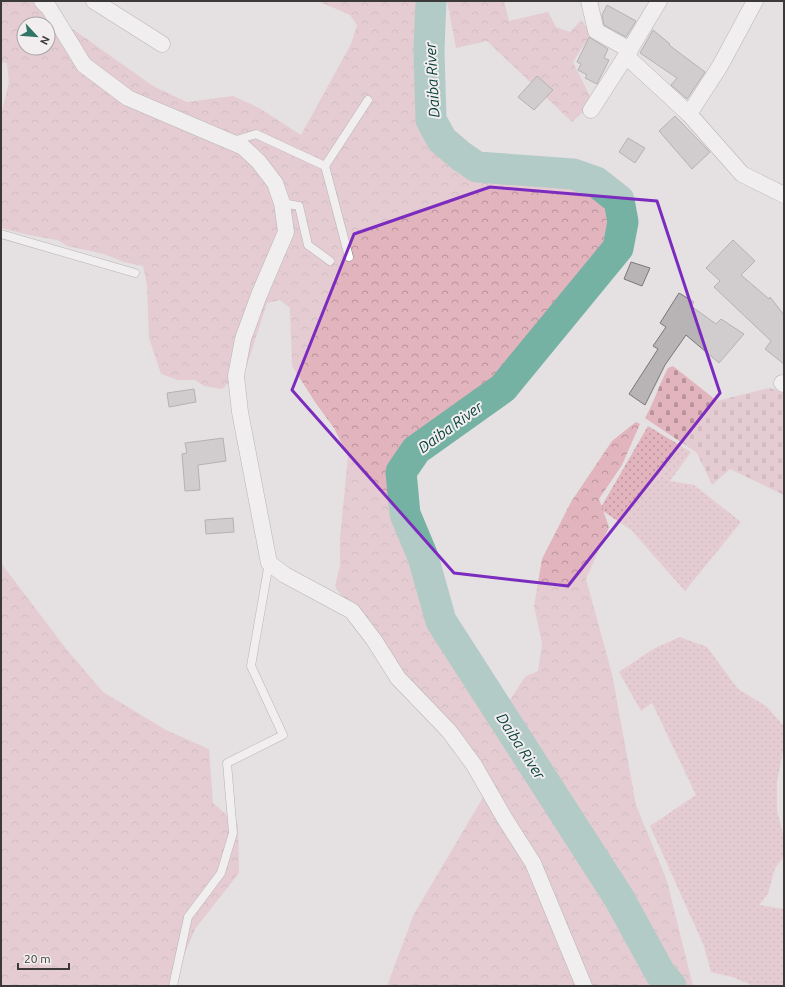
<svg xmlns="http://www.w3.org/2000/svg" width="785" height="987" viewBox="0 0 785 987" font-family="Ubuntu,sans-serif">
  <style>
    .grass { fill: url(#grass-dots) }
    .forest { fill: url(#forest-crowns); fill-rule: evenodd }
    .cemetery { fill: url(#cemetery-stones) }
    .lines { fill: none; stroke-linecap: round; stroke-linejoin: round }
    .river { stroke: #75b2a4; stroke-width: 31 }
    .building { fill: #b8b3b4; stroke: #7b7778 }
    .lane-casing { stroke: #827e7f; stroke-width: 9 }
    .street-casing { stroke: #827e7f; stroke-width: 17 }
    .lane { stroke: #fff; stroke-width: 8 }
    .street { stroke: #fff; stroke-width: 16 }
    .marked { fill: none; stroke: #7b2cbf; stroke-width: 3; stroke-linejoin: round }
    .labels { text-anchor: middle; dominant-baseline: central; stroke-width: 4; stroke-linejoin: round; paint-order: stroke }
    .water-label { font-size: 15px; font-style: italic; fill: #033e35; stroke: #f2edee }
  </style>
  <defs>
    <pattern id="grass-dots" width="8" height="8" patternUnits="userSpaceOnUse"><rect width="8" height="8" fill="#e2b4be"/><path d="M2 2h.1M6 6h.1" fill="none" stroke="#b8939b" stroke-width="1.8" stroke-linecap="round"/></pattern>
    <pattern id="forest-crowns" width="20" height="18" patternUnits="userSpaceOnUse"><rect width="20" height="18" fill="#e2b4be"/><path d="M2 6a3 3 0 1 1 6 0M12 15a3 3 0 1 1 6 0" fill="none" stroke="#b8939b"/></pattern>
    <pattern id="cemetery-stones" width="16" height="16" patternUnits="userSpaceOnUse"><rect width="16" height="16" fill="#e2b4be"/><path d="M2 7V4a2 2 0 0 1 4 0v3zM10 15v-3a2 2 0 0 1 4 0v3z" fill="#b8939b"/></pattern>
  </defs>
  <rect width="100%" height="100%" fill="#e5e0e1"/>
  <g class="grass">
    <path d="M648 426 691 452 670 481 694 485 741 522 685 591 631 530 600 509Z"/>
    <path d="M680 637 707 647 738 689 766 706 784 726V747L777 782V811L784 837V857L775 868 768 894 759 905 784 909V986H754L732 977 711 972 704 946 650 826 696 795 652 703 641 711 619 672 655 648Z"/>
  </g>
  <g class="forest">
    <path d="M1 1H33L153 86 187 102 233 96 259 108 301 135 351 44 357 25 350 15 318 1H423L426 106 436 145 469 170 498 169 568 179 603 196 611 216V246L525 349 474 397 401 456 389 512 458 637 494 690 510 700 525 677 538 671 542 644 534 606 542 559 571 502 612 441 636 422 640 424 622 465 599 499 609 527 586 579 612 674 636 805 667 881 693 986H387L414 914 488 789 355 616 335 586 340 566V538L348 456 334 428 315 402 292 366 290 308 280 300 267 303 247 365 222 389 204 386 195 380H178L161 374 149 338 147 285 143 266 124 262 104 254 67 246 57 240 29 235 1 228V115L9 82 7 63 1 62ZM24 24H48V48H24Z"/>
    <path d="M447 1H504L509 21 548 12 556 27 570 32 581 20 591 33 573 62 593 103 572 122 487 41 456 48Z"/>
    <path d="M1 563 67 650 103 692 166 730 209 749 213 803 238 825 239 873 195 929 174 979 175 986H1Z"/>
  </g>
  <path class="cemetery" d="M673 366 717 401 769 388 784 392V495L730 469 712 485 697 453 645 418C654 402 659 385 668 368Z"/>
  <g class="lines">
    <path class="river" d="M431 1 429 50 431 120 442 140 461 156 477 167 573 174 596 182 619 200 623 222 618 248 503 388 416 450 401 472 405 514 423 557 441 621 619 898 660 973 671 986"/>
  </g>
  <g class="building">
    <path d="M607 5 636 21 626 37 604 25 602 15Z"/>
    <path d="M653 30 670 44 669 45 705 72 687 99 671 85 677 78 640 53Z"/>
    <path d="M589 37 608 49 604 58 609 60 597 84 585 78 587 75 578 70 581 64 577 62Z"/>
    <path d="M537 76 553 90 534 110 518 97Z"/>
    <path d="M675 116 710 152 692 169 659 131Z"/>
    <path d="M628 138 645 148 635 163 619 152Z"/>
    <path d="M733 240 755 261 741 275 769 299 770 297 784 315V364L765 349 771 341 714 287 720 281 706 268Z"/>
    <path d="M631 262 650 268 642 286 624 279Z"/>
    <path d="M679 293 694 302 691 306 716 324 721 319 744 334 719 363 686 335 665 365 645 405 629 394 658 349 653 346 666 327 660 323Z"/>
    <path d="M194 389 196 402 169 407 167 393Z"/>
    <path d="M223 438 226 461 198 465 200 490 185 491 182 454 187 453 185 443Z"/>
    <path d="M233 518 234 532 206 534 205 520Z"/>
  </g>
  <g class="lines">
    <defs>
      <g id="lane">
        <path d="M233 141 256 134 325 166 349 257"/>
        <path d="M325 166 368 100"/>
        <path d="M282 203 299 206 308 245 330 261"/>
        <path d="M1 234 135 273"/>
        <path d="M173 986 188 917 221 873 233 833 227 763 283 735 251 666 269 563"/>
      </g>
      <g id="street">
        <path d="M42 1 49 8 84 65 128 98 243 147 259 162 275 183 282 203 286 232 259 295 243 339 236 376 240 412 269 563 285 575 352 611 374 640 398 678 449 731 474 765 505 819 533 863 584 986"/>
        <path d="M94 1 162 44"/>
        <path d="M589 1 596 31 630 50"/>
        <path d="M626 56 689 114 742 174 784 195"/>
        <path d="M591 110 626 56 659 1"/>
        <path d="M689 114 720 66 755 1"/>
        <path d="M782 383 784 384"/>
      </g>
    </defs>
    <use href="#lane" class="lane-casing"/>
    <use href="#street" class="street-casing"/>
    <use href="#lane" class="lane"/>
    <use href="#street" class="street"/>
  </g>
  <path d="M0 0H785V987H0ZM490 187 657 201 720 393 568 586 454 573 292 390 354 234Z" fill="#e5e0e1" fill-opacity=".55" fill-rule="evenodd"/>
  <path class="marked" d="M490 187 657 201 720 393 568 586 454 573 292 390 354 234Z"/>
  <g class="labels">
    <g class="water-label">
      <text transform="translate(432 80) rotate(-93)">Daiba River</text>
      <text transform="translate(450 427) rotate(-36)">Daiba River</text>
      <text transform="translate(521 746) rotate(57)">Daiba River</text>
    </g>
  </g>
  <rect width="785" height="987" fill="none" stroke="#3b393a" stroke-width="4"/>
  <g transform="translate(36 36) rotate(116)"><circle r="19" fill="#f2edee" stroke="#a9a5a6"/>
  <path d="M0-3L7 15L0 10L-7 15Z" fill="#317568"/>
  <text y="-6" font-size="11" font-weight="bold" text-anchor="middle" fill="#3b393a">N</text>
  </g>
  <path d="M18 963v6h51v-6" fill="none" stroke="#3b393a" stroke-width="2"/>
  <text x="24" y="963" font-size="12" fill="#3b393a" stroke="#f2edee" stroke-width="3" paint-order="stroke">20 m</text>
</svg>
